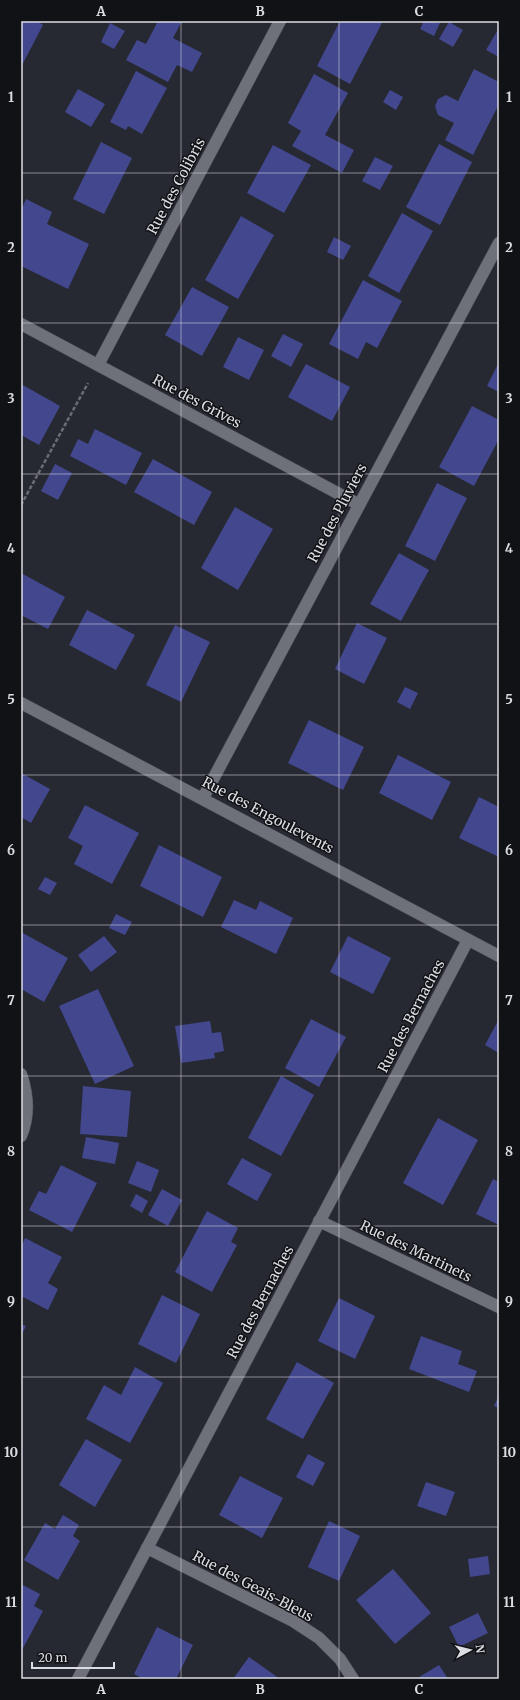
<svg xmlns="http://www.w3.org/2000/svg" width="520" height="1700" viewBox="0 0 520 1700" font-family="Merriweather,serif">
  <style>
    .building { fill: #42478e }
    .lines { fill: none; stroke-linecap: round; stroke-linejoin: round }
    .minor-casing { stroke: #45464e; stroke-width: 13 }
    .path { stroke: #6a6b73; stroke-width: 2.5; stroke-dasharray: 4 2; stroke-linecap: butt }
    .minor { stroke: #6e707a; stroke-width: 12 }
    .grid { fill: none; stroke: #dcdde3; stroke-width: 1; stroke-opacity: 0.55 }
    .labels { text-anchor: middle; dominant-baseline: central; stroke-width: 3; stroke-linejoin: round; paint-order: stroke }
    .street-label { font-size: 14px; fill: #dcdde3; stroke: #111216 }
    .neatline { fill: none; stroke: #dcdde3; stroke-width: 1.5 }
    .grid-label { font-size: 13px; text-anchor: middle; font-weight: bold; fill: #dcdde3 }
  </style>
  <rect width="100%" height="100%" fill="#272932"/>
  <g class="building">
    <path d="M21 21H37L43 25 21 67Z"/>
    <path d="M158 21H182L173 38 202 53 192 72 177 65 168 82 126 60 137 40 146 44Z"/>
    <path d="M340 21H378L382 23 350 84 317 66Z"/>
    <path d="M424 21 440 23 434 36 420 29Z"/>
    <path d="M449 22 463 30 453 47 439 39Z"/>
    <path d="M110 23 125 31 114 49 101 42Z"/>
    <path d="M499 28V57L486 50Z"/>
    <path d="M474 69 499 82V104L473 155 445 140 454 123 438 115 435 106 438 99 446 95 458 101Z"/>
    <path d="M136 71 167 88 142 134 128 126 126 130 110 122Z"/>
    <path d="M314 74 348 93 325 135 354 150 342 173 292 146 301 131 288 123Z"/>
    <path d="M78 89 105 104 91 127 65 112Z"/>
    <path d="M390 90 403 97 396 110 383 102Z"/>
    <path d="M101 142 132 158 104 214 73 199Z"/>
    <path d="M439 144 472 162 440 225 406 207Z"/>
    <path d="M273 145 311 165 284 213 247 193Z"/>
    <path d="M375 157 393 166 380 190 362 181Z"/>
    <path d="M26 199 52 212 47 224 89 244 68 289 21 266V211Z"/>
    <path d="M402 213 433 231 399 293 368 276Z"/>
    <path d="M241 216 274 235 238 299 205 280Z"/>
    <path d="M334 237 351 246 343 260 327 252Z"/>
    <path d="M363 280 402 301 377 348 366 342 358 359 329 344Z"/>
    <path d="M192 287 229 307 202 356 165 335Z"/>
    <path d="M283 334 303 344 291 367 271 356Z"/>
    <path d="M238 337 264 350 249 380 223 367Z"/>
    <path d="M499 362V392L487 386Z"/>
    <path d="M306 364 350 387 332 421 288 397Z"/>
    <path d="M21 384 60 406 39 445 21 435Z"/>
    <path d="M472 406 499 420V439L474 486 439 467Z"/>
    <path d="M95 429 142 453 126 485 70 456 78 439 88 444Z"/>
    <path d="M153 459 212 492 194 525 134 492Z"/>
    <path d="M55 464 72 473 58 500 41 491Z"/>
    <path d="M437 483 467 498 435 561 405 546Z"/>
    <path d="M235 507 273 529 238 590 201 568Z"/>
    <path d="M399 553 429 570 401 621 370 604Z"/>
    <path d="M21 573 65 597 48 629 21 615Z"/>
    <path d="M87 610 135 635 116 670 69 645Z"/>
    <path d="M357 623 387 638 364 684 335 669Z"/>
    <path d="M175 625 210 642 181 702 146 685Z"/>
    <path d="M405 687 418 693 410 709 397 702Z"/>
    <path d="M309 720 364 747 343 790 288 763Z"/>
    <path d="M398 755 451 782 432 820 379 793Z"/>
    <path d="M21 773 50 789 31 823 21 817Z"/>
    <path d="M479 797 499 807V857L459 838Z"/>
    <path d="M85 805 139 833 112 884 74 864 83 846 68 838Z"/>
    <path d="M159 845 222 877 203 917 140 886Z"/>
    <path d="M45 877 57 883 50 895 38 889Z"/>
    <path d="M234 900 256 910 260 901 293 918 276 954 221 927Z"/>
    <path d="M116 914 132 922 125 935 109 928Z"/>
    <path d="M21 932 68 958 44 1002 21 989Z"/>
    <path d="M104 936 117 952 91 972 78 955Z"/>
    <path d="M348 936 391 958 373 994 330 972Z"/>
    <path d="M98 989 134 1066 95 1084 59 1006Z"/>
    <path d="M311 1019 346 1037 319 1087 285 1068Z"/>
    <path d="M499 1019V1053L485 1045Z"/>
    <path d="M210 1021 212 1033 221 1032 224 1051 214 1053 215 1058 181 1063 175 1026Z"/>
    <path d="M281 1076 314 1095 281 1156 248 1138Z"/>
    <path d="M83 1086 131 1091 127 1137 80 1134Z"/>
    <path d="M438 1118 478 1140 443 1205 403 1183Z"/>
    <path d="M86 1137 119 1143 115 1164 82 1158Z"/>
    <path d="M242 1158 272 1174 257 1201 227 1184Z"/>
    <path d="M137 1161 159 1170 151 1192 128 1183Z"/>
    <path d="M61 1165 97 1183 72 1232 29 1210 39 1191 46 1194Z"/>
    <path d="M493 1179 499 1182V1225L476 1214Z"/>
    <path d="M162 1189 182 1200 168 1226 148 1215Z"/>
    <path d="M136 1194 148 1201 142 1213 130 1206Z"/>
    <path d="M207 1211 238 1228 231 1242 237 1245 212 1292 175 1272Z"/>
    <path d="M25 1238 62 1257 48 1283 58 1289 48 1310 21 1296V1247Z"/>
    <path d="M162 1295 200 1314 176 1363 138 1344Z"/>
    <path d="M339 1298 375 1316 355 1359 318 1341Z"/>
    <path d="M21 1324 26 1326 21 1336Z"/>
    <path d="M421 1336 462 1351 458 1364 477 1371 469 1392 409 1369Z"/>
    <path d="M297 1362 334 1383 303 1439 266 1419Z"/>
    <path d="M135 1367 163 1383 130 1443 86 1419 104 1385 121 1395Z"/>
    <path d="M499 1395V1408L494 1406Z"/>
    <path d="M86 1439 122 1460 95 1507 59 1485Z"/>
    <path d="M308 1454 325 1463 313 1486 296 1477Z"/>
    <path d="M240 1476 283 1498 262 1538 219 1515Z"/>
    <path d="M426 1482 455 1492 446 1516 417 1506Z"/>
    <path d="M63 1515 79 1525 73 1536 80 1541 58 1580 24 1560 45 1523 55 1529Z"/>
    <path d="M329 1521 360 1536 339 1581 308 1567Z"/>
    <path d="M488 1556 490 1574 470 1577 468 1559Z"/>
    <path d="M393 1569 431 1613 395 1644 356 1600Z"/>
    <path d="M21 1584 40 1594 34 1606 43 1611 22 1650Z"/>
    <path d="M478 1613 488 1633 459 1647 449 1627Z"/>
    <path d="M157 1627 193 1645 176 1679H143L134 1674Z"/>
    <path d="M249 1657 280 1679H233Z"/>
    <path d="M439 1665 448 1679H416Z"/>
  </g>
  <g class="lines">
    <defs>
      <g id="minor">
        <path d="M21 324 358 504"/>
        <path d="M98 365 280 21"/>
        <path d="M21 703 499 956"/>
        <path d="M203 798 499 243"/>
        <path d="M21 1074C28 1095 30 1115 21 1136"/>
        <path d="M319 1221 499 1307"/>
        <path d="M147 1548 293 1621 319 1638 340 1659 353 1679"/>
        <path d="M78 1679 468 940"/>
      </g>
    </defs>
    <use href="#minor" class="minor-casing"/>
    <path class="path" d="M21 505 88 383"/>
    <use href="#minor" class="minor"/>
  </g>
  <path class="grid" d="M181 21V1679M339 21V1679M21 173H499M21 323H499M21 474H499M21 624H499M21 775H499M21 925H499M21 1076H499M21 1226H499M21 1377H499M21 1527H499"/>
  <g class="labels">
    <g class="street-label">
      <text transform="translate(176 186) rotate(-62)">Rue des Colibris</text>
      <text transform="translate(197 401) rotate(28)">Rue des Grives</text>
      <text transform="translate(337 513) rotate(-62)">Rue des Pluviers</text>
      <text transform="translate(268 815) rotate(28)">Rue des Engoulevents</text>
      <text transform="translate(411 1016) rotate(-62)">Rue des Bernaches</text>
      <text transform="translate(416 1251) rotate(26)">Rue des Martinets</text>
      <text transform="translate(260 1302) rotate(-62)">Rue des Bernaches</text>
      <text transform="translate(253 1586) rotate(28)">Rue des Geais-Bleus</text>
    </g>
  </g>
  <rect width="520" height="1700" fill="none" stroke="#111216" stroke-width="44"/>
  <g transform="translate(470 1650) rotate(83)" stroke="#111216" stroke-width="3" paint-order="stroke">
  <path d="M0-3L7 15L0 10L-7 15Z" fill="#dcdde3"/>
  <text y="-6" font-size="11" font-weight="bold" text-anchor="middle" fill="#dcdde3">N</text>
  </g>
  <path d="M32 1662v6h82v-6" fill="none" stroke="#dcdde3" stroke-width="2"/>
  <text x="38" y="1662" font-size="12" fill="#dcdde3" stroke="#111216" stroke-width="3" paint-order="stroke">20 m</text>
  <rect x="22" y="22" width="476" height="1656" class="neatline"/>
  <g class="grid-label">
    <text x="101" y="16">A</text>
    <text x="260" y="16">B</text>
    <text x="419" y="16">C</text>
    <text x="11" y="102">1</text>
    <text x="509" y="102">1</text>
    <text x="11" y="252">2</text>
    <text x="509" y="252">2</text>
    <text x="11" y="403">3</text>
    <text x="509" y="403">3</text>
    <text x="11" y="553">4</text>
    <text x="509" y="553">4</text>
    <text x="11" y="704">5</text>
    <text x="509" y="704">5</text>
    <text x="11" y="855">6</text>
    <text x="509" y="855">6</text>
    <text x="11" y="1005">7</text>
    <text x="509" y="1005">7</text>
    <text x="11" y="1156">8</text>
    <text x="509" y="1156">8</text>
    <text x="11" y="1306">9</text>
    <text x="509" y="1306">9</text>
    <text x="11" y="1457">10</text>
    <text x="509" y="1457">10</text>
    <text x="11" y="1607">11</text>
    <text x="509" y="1607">11</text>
    <text x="101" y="1694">A</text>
    <text x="260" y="1694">B</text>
    <text x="419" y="1694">C</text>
  </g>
</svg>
